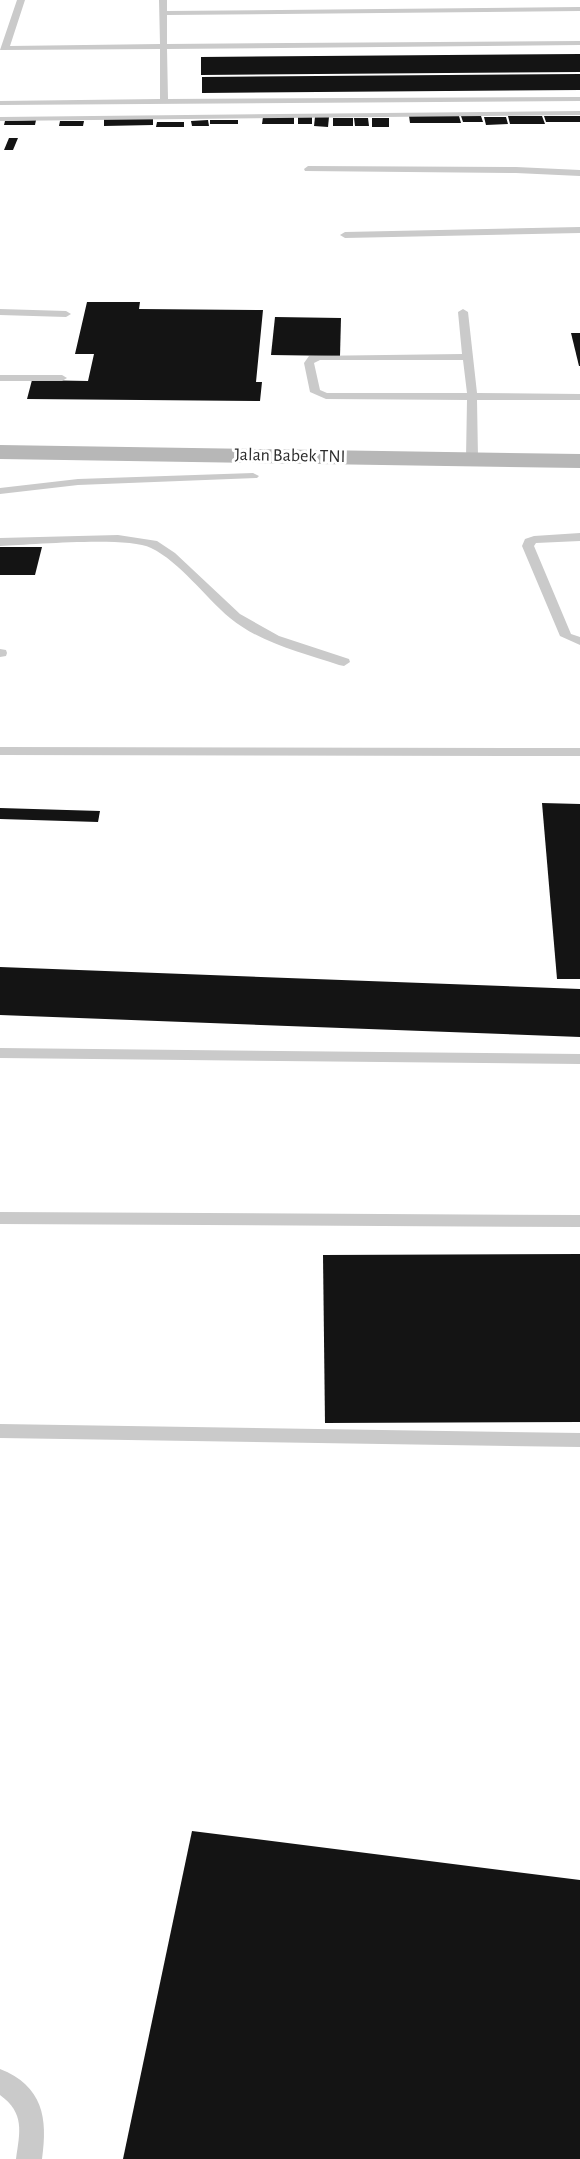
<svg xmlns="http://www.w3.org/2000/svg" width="580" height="2159" viewBox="0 0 580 2159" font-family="'Alegreya Sans',sans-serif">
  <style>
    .building { fill: #141414 }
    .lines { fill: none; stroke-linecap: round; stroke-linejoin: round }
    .lane { fill: #cacaca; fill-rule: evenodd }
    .secondary { fill: #b7b7b7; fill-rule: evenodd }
    .labels { text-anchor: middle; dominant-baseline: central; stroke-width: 6; stroke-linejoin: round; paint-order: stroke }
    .far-street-label { font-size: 18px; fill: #2d2d2d; stroke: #fff }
  </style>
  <rect width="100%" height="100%" fill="#fff"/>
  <g class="building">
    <path d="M580 54V72L201 75V57Z"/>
    <path d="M580 74V90L202 93V77Z"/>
    <path d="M409 116H459L461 123H410Z"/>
    <path d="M461 116H481L483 122H463Z"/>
    <path d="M508 116H542L545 124H510Z"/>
    <path d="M544 116H580V122H546Z"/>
    <path d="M263 117H294V124H262Z"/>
    <rect x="298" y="117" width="14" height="7"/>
    <path d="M315 117H329L328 127 314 126Z"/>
    <path d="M484 117H506L508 124 486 125Z"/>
    <rect x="333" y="118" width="20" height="8"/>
    <path d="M354 118H368L369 126H355Z"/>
    <rect x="372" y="118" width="17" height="9"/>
    <path d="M104 119H153V125L104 126Z"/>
    <path d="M36 120 35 125H4L5 121Z"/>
    <path d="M208 120 209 126H192L191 121Z"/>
    <rect x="210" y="120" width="28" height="4"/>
    <path d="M60 121H84L83 126H59Z"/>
    <path d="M157 122H184V127H156Z"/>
    <path d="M9 138H18L13 150H4Z"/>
    <path d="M87 302H140L139 309 263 310 256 382H262L260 401 27 399 32 380 88 381 94 354H75Z"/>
    <path d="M275 317 341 318 340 356 271 355Z"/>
    <path d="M571 333H580V366H579Z"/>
    <path d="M0 547H42L35 575H0Z"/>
    <path d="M542 803 580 804V979H557Z"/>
    <path d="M0 808 100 811 98 822 0 819Z"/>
    <path d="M0 967 580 989V1037L0 1015Z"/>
    <path d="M580 1254V1422L325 1423 323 1255Z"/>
    <path d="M192 1831 580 1880V2159H123Z"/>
  </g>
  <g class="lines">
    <g class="lane">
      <path d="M17 0H25L10 46 160 44 159 0H167V11L580 7V11L167 15V44L580 41V45L167 49 168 99 580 97V101L0 105V101L160 99V49L0 50Z"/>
      <path d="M580 111V115L0 121V117Z"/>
      <path d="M308 166 516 167 580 170V176L516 173 305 171 304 169Z"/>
      <path d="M580 227V233L345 238 340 235 345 232Z"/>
      <path d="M0 309 66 311 71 314 66 317 0 315Z"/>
      <path d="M463 309 468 312 477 393 580 394V400H477L478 458 472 461 466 458 467 400 326 399 310 392 304 363 309 356 462 354 458 312ZM320 360H463L467 393H327L320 390 314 363Z"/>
      <path d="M0 375H62L67 378 62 381H0Z"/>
      <path d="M253 473 259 476 257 478 78 485 0 494V488L78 479Z"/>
      <path d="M580 533V541L536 543 534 546 571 634 580 637V645L560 636 522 546 525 539 534 536Z"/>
      <path d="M118 535 157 541 175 553 240 614 279 636 349 659 350 662 344 666 339 665C303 653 260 643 230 618 205 597 180 562 151 548 127 536 31 545 0 546V538Z"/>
      <path d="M0 649 6 650 7 653 6 656 0 657Z"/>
      <path d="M0 747 580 748V756L0 755Z"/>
      <path d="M0 1048 580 1054V1064L0 1058Z"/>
      <path d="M0 1212 580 1215V1227L0 1224Z"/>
      <path d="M0 1424 580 1433V1447L0 1438Z"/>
      <path d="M0 2069C43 2086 48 2118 42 2159H16C20 2132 25 2113 0 2095Z"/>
    </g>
    <path class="secondary" d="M0 445 580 454V468L0 459Z"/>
  </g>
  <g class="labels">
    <g class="far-street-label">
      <text transform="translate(290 456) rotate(1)">Jalan Babek TNI</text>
    </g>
  </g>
</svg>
